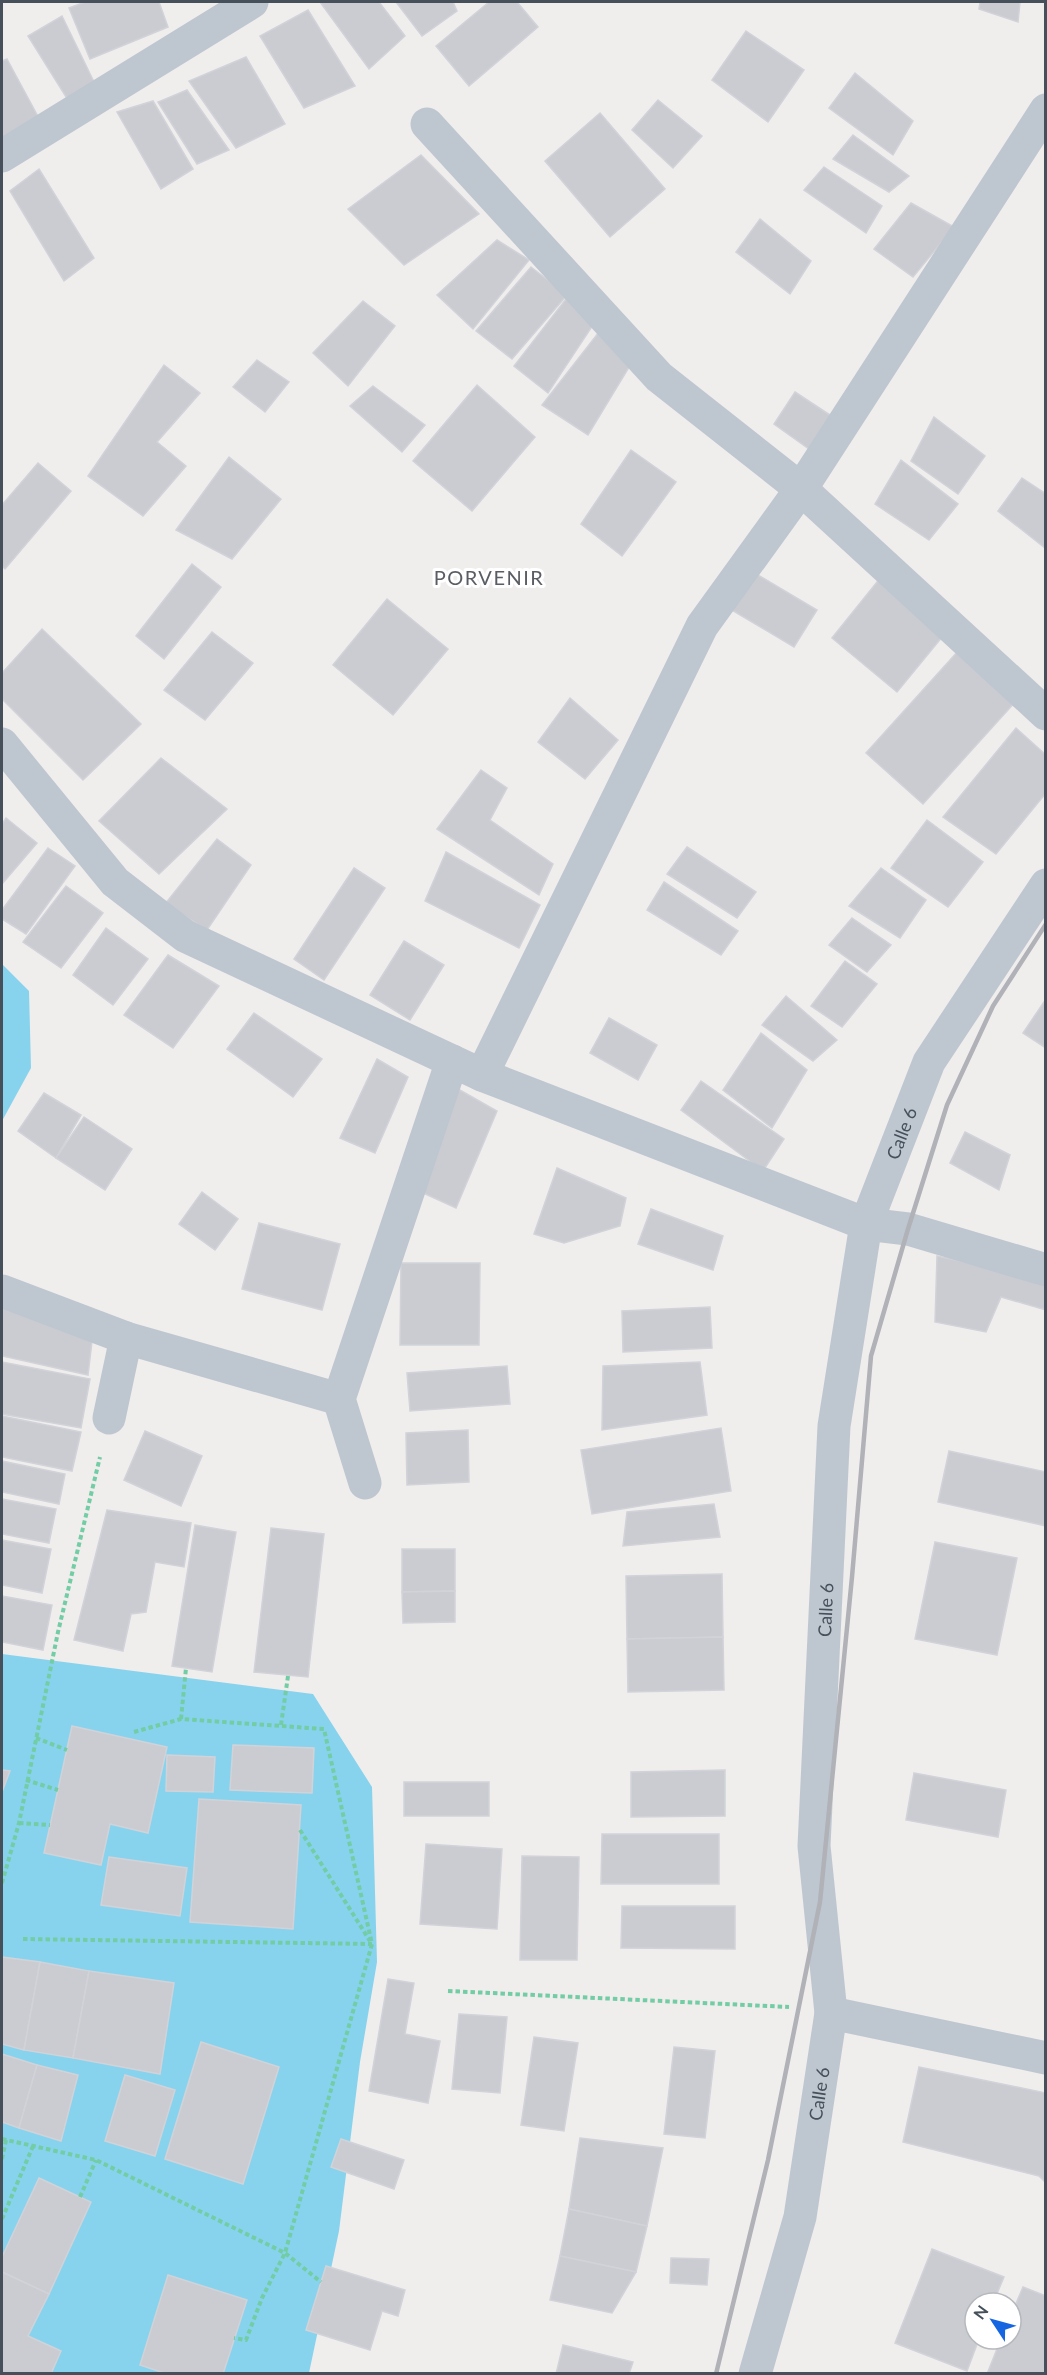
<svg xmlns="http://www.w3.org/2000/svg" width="1047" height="2375" viewBox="0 0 1047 2375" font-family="Lato,sans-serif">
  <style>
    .water { fill: #87d3ed }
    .building { fill: #caccd2; stroke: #d1d3d9; stroke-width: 1.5 }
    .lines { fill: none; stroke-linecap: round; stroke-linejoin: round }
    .path { stroke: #72cda4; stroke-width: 4; stroke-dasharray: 4.5 3; stroke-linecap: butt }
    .minor { stroke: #bec7d0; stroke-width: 33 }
    .rail { stroke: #b0b2b8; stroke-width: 4.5 }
    .labels { text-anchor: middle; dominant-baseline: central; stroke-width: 6; stroke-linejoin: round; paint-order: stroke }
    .street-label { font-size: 18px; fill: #45505b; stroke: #fff }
    .neighbourhood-label { font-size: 20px; letter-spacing: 1.5px; fill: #5a5d63; stroke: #fff }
  </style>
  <rect width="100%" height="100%" fill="#f0eded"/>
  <g class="water">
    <path d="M2 964 29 991 31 1068 2 1121Z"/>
    <path d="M2 1654 313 1694 372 1787 377 1962 360 2062 339 2231 309 2373 2 2374Z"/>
  </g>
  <g class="building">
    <path d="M85 2H159L168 27 90 59 69 8Z"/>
    <path d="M320 2H379L405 36 369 69Z"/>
    <path d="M396 2H453L457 11 422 36Z"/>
    <path d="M489 2H517L538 27 469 86 436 46Z"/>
    <path d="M980 2H1020L1018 22 979 9Z"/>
    <path d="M308 10 355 86 304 108 260 36Z"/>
    <path d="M62 16 97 88 68 100 28 36Z"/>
    <path d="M746 31 804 70 768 122 712 80Z"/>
    <path d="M246 57 285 124 236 148 189 81Z"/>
    <path d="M7 59 42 124 2 142V61Z"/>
    <path d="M855 73 913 121 893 155 829 108Z"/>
    <path d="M187 90 229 150 197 164 158 102Z"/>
    <path d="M658 100 702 136 673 168 632 130Z"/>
    <path d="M153 101 193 169 161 189 117 112Z"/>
    <path d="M600 113 665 189 610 237 545 161Z"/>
    <path d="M853 135 909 176 889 192 833 159Z"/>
    <path d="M421 155 479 214 404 265 348 209Z"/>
    <path d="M824 167 882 206 866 233 804 190Z"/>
    <path d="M39 169 94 258 64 281 10 191Z"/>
    <path d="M911 203 954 227 913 277 874 249Z"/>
    <path d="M760 219 811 261 790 294 736 252Z"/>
    <path d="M497 240 529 260 473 329 437 295Z"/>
    <path d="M531 267 567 295 512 359 476 331Z"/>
    <path d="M566 299 595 322 548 393 514 366Z"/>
    <path d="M363 301 395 326 348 386 313 353Z"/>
    <path d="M599 332 634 359 588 435 542 405Z"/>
    <path d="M257 360 289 382 265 412 233 387Z"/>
    <path d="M164 365 200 393 157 442 186 466 143 516 88 476Z"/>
    <path d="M477 385 535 437 472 511 413 461Z"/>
    <path d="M373 386 425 425 402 452 350 406Z"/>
    <path d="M795 392 836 419 809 449 774 424Z"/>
    <path d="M934 417 985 456 958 494 911 461Z"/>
    <path d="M631 450 676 482 622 556 581 524Z"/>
    <path d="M229 457 281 499 232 559 176 530Z"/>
    <path d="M901 460 958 504 929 540 875 504Z"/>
    <path d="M38 463 71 491 5 569 2 566V505Z"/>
    <path d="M1022 478 1046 494 1045 548 998 511Z"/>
    <path d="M192 564 221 587 164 659 136 636Z"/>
    <path d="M753 572 817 610 794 647 730 609Z"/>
    <path d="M881 577 947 631 897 692 832 638Z"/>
    <path d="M387 599 448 649 393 715 333 665Z"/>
    <path d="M42 629 141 724 83 780 2 699V673Z"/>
    <path d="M212 632 253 663 205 720 164 690Z"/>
    <path d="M959 650 1016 701 923 804 866 753Z"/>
    <path d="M570 698 618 740 585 779 538 742Z"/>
    <path d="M1016 728 1046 755V793L996 854 943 817Z"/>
    <path d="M161 758 227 809 159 874 99 821Z"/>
    <path d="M481 770 507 788 490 820 553 864 539 895 437 829Z"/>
    <path d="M6 818 37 843 2 884V824Z"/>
    <path d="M927 820 983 862 948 907 891 868Z"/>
    <path d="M217 839 251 865 207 930 165 904Z"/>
    <path d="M687 847 756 892 737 918 667 874Z"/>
    <path d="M48 848 75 866 26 934 2 919V910Z"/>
    <path d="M446 852 540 905 519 948 425 901Z"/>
    <path d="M354 868 385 888 324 980 294 959Z"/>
    <path d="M881 868 926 900 900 938 849 906Z"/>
    <path d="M664 882 738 931 721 955 647 910Z"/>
    <path d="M66 886 103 913 61 968 23 942Z"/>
    <path d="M852 918 891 945 867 972 829 945Z"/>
    <path d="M106 928 148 959 113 1005 73 975Z"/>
    <path d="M404 941 444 965 410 1020 370 995Z"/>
    <path d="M168 955 219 986 173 1048 124 1015Z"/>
    <path d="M845 961 877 984 842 1027 811 1006Z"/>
    <path d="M786 996 837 1040 813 1061 762 1025Z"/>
    <path d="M1046 999V1048L1023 1033Z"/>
    <path d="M254 1013 322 1059 293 1097 227 1049Z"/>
    <path d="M609 1018 657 1045 638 1080 590 1053Z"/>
    <path d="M761 1033 807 1070 772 1128 723 1090Z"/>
    <path d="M377 1059 408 1077 375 1153 340 1138Z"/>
    <path d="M701 1081 784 1139 763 1171 681 1110Z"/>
    <path d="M458 1089 497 1111 456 1208 412 1188Z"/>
    <path d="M44 1093 81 1115 56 1158 18 1131Z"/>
    <path d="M84 1117 132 1149 105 1190 56 1158Z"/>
    <path d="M965 1132 1010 1155 999 1190 950 1163Z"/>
    <path d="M557 1168 626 1198 620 1226 564 1243 534 1234Z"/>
    <path d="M202 1192 238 1219 215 1250 179 1224Z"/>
    <path d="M651 1209 723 1236 713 1270 638 1244Z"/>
    <path d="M259 1223 340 1244 322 1310 242 1289Z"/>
    <path d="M937 1256 1046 1280V1310L1001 1297 986 1332 935 1322Z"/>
    <path d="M401 1263H480L479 1345H400Z"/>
    <path d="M5 1303 93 1333 88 1375 2 1356V1311Z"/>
    <path d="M710 1307 712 1348 623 1352 622 1311Z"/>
    <path d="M2 1362 90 1379 81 1428 2 1414Z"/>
    <path d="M700 1362 707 1415 602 1430 603 1366Z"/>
    <path d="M507 1366 510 1404 410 1411 407 1373Z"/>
    <path d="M2 1416 81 1432 72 1471 2 1457Z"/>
    <path d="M721 1428 731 1491 592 1514 581 1450Z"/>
    <path d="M468 1430 469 1482 407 1485 406 1433Z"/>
    <path d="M145 1431 202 1456 181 1506 124 1480Z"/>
    <path d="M949 1451 1046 1472V1526L938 1502Z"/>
    <path d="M2 1461 65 1474 59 1504 2 1492Z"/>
    <path d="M2 1499 56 1509 49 1543 2 1534Z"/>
    <path d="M714 1504 720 1537 623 1546 627 1512Z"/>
    <path d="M107 1510 191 1523 184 1567 155 1562 146 1612 131 1614 123 1651 74 1640Z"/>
    <path d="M195 1525 236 1532 212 1672 172 1666Z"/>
    <path d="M271 1528 324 1534 308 1677 254 1672Z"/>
    <path d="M2 1540 51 1549 42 1593 2 1585Z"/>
    <path d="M935 1542 1017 1558 997 1655 915 1639Z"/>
    <path d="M402 1549H455V1591L402 1592Z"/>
    <path d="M722 1574 723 1637 627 1639 626 1576Z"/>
    <path d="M455 1591V1622L403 1623 402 1592Z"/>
    <path d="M2 1596 52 1605 43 1650 2 1642Z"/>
    <path d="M723 1637 724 1690 628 1692 627 1639Z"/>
    <path d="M72 1726 167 1747 148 1833 110 1824 101 1865 44 1853Z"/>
    <path d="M233 1745 314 1748 312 1793 230 1790Z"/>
    <path d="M167 1755 215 1757 213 1792 166 1791Z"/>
    <path d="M2 1770 10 1771 2 1792Z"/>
    <path d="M725 1770V1816L631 1817V1772Z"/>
    <path d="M914 1773 1006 1790 998 1837 906 1820Z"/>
    <rect x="404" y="1782" width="85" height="34"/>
    <path d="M199 1799 301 1805 293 1929 190 1922Z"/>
    <path d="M602 1834H719V1884H601Z"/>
    <path d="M426 1844 502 1849 497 1929 420 1924Z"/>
    <path d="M522 1856 579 1857 577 1960H520Z"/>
    <path d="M109 1857 187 1868 180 1916 101 1905Z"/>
    <path d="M622 1906H735V1949L621 1948Z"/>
    <path d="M2 1957 40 1962 24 2050 2 2044Z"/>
    <path d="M40 1962 89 1971 73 2058 24 2050Z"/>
    <path d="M89 1971 174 1983 160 2074 73 2058Z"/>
    <path d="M388 1979 414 1983 405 2034 440 2041 428 2103 369 2091Z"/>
    <path d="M459 2014 507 2017 500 2093 452 2089Z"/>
    <path d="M534 2037 578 2043 564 2131 521 2125Z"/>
    <path d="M201 2042 279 2067 243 2184 165 2159Z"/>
    <path d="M674 2047 715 2051 705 2138 664 2134Z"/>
    <path d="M2 2054 37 2065 19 2128 2 2122Z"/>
    <path d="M37 2065 78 2075 61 2141 19 2128Z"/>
    <path d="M919 2067 1046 2093V2183L1039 2176 903 2142Z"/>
    <path d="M125 2075 175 2090 155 2156 105 2141Z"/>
    <path d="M580 2138 663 2148 647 2226 569 2209Z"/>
    <path d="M341 2139 404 2160 394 2189 331 2167Z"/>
    <path d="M39 2178 91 2202 49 2294 2 2272V2257Z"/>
    <path d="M569 2209 647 2226 636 2272 560 2256Z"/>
    <path d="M932 2249 1004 2277 993 2303H975V2339H979L967 2371 895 2343Z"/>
    <path d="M560 2256 636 2272 612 2313 550 2300Z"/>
    <path d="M671 2258 709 2259 707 2285 670 2283Z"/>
    <path d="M326 2266 405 2290 398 2316 382 2311 370 2350 306 2330Z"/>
    <path d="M2 2272 49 2294 28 2336 61 2351 51 2374H2Z"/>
    <path d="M168 2275 247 2300 223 2374H167L140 2365Z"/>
    <path d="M1023 2287 1046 2296V2374H987L1001 2339H1011V2315Z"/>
    <path d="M563 2345 633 2362 629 2374H556Z"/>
  </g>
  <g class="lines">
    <g class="path">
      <path d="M181 1719 186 1668"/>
      <path d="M281 1725 288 1676"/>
      <path d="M134 1732 181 1719 324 1729 372 1944 285 2253 262 2298 246 2340 234 2338"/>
      <path d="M36 1738 67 1750"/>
      <path d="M26 1780 58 1790"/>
      <path d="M19 1823 50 1825"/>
      <path d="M300 1830 370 1941"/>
      <path d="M2 1883 19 1823 58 1632 100 1457"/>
      <path d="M23 1939 372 1944"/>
      <path d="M448 1991 789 2007"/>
      <path d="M2 2139 96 2160 285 2253 321 2282"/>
      <path d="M2 2159 6 2140"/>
      <path d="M80 2197 96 2160"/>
      <path d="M2 2219 33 2146"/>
    </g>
    <g class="minor">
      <path d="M427 124 659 377 801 489 1046 714"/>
      <path d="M2 156 252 2"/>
      <path d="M2 744 115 882 185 936 482 1075 866 1224 908 1229 1046 1270"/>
      <path d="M482 1075 702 626 801 489 1046 110"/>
      <path d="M2 1291 126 1338 339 1399"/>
      <path d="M109 1418 126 1338"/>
      <path d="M365 1483 339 1399 452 1061"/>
      <path d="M831 2013 1046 2058"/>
      <path id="s1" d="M755 2374 800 2217 831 2013 814 1846 834 1426 866 1224 929 1062 1046 885"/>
    </g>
    <path class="rail" d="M716 2374 768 2160 820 1902 852 1577 871 1356 908 1229 947 1105 993 1006 1046 924"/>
  </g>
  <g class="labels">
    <g class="street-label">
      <text stroke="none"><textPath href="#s1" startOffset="1260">Calle 6</textPath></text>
      <text stroke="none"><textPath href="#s1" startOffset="774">Calle 6</textPath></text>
      <text stroke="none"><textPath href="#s1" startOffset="288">Calle 6</textPath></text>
    </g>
    <g class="neighbourhood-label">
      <text x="489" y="577">PORVENIR</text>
    </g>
  </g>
  <rect width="1047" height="2375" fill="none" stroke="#45505b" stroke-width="6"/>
  <g transform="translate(993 2321) rotate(306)"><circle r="28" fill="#ffffff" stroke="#b5b9bd" stroke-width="1.5"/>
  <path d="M0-4.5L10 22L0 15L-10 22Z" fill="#1666e1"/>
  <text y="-9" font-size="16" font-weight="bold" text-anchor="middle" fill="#45505b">N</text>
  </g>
</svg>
